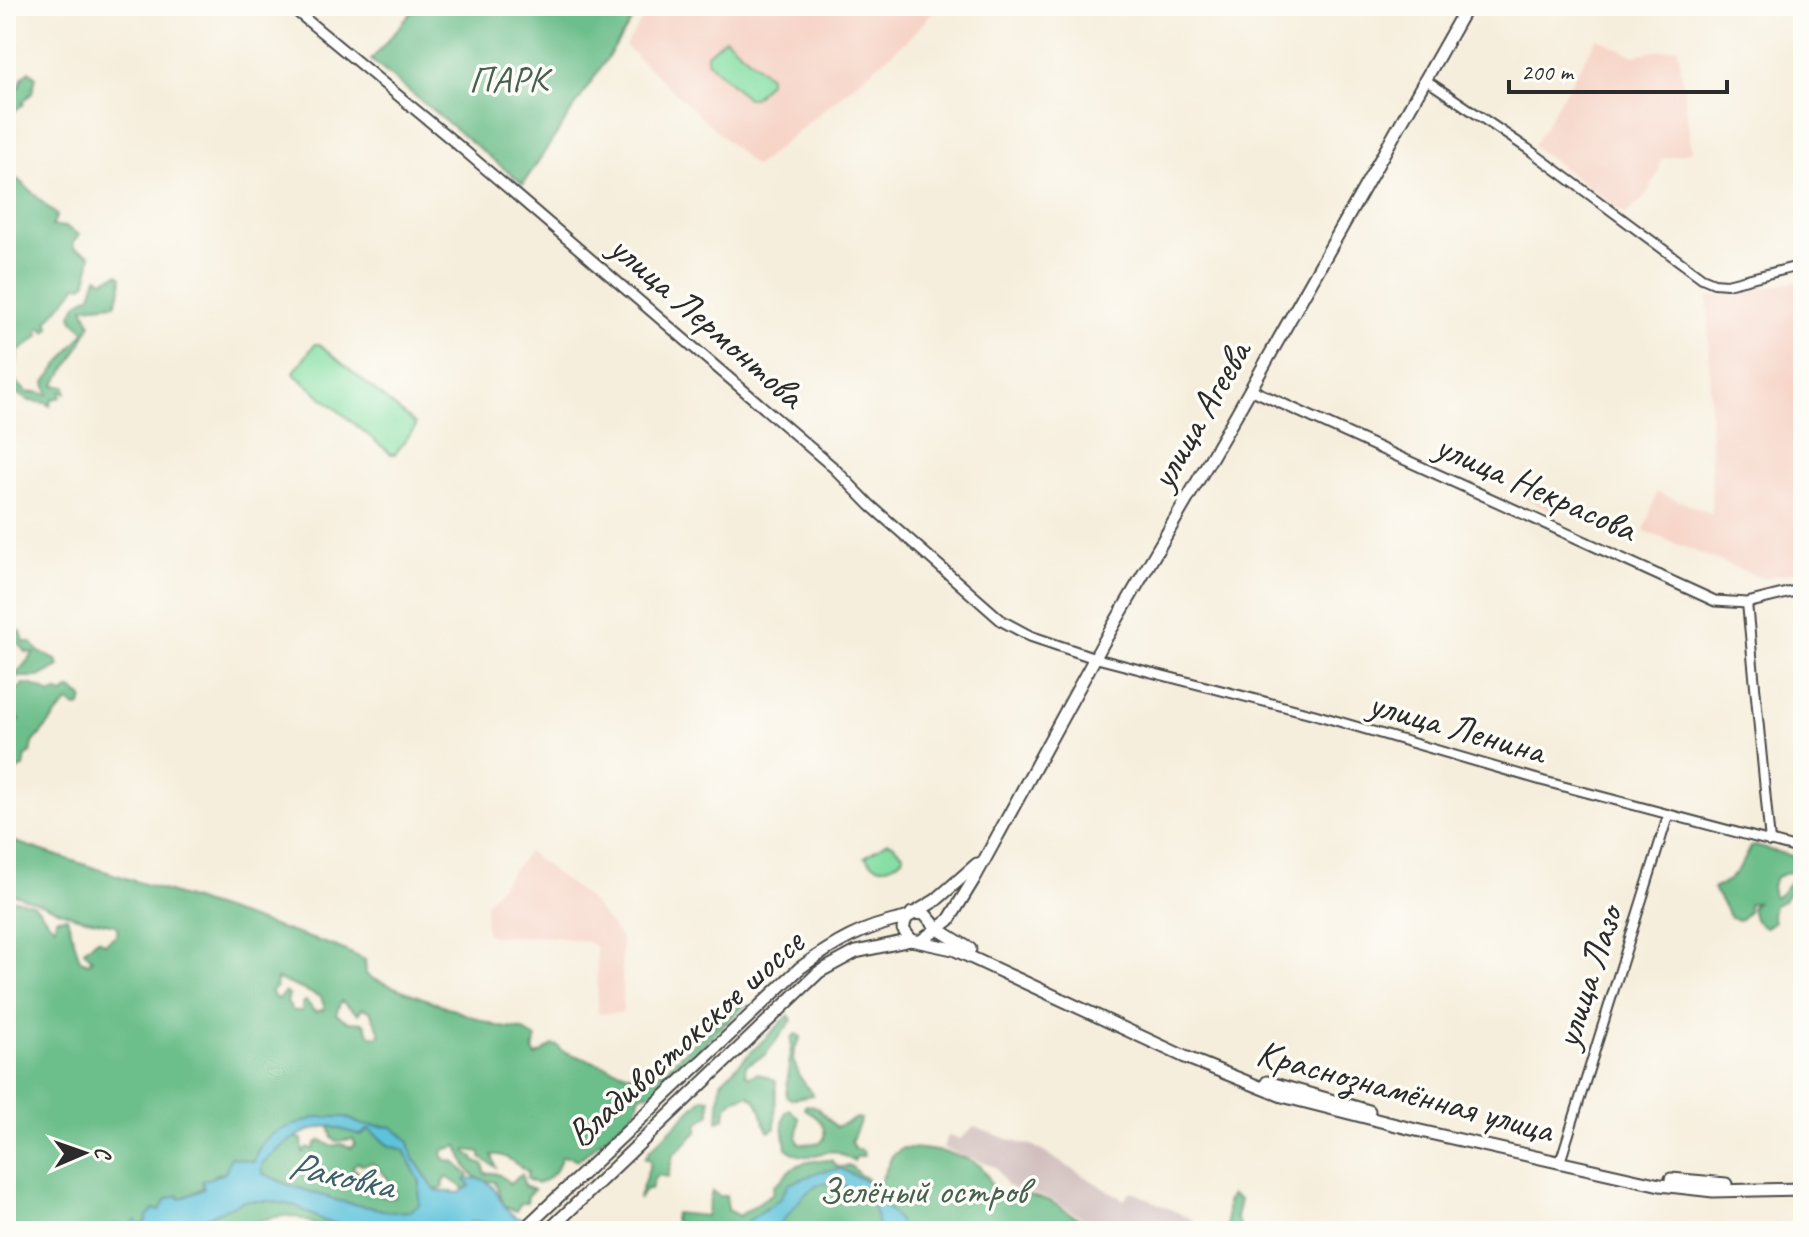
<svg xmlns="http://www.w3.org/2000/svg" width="1809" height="1237" viewBox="0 0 1809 1237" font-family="Caveat,sans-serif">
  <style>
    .built { fill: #f6d2c4 }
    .industrial { fill: #d1bfbe }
    .green { fill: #86dfa4; stroke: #588568; stroke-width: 2 }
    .forest { fill: #6cbe8a; stroke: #4c745a; stroke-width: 2; fill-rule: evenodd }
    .water { fill: #5dc2db; stroke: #447683; stroke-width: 2; fill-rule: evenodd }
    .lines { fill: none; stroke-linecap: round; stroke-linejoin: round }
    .secondary-casing { stroke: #494846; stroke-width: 12 }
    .primary-casing { stroke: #494846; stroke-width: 13 }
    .highway-casing { stroke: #494846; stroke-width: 15 }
    .secondary { stroke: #fff; stroke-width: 8 }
    .primary { stroke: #fff; stroke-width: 9 }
    .highway { stroke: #fff; stroke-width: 11 }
    .labels { text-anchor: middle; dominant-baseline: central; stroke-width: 7; stroke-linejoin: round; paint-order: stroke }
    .park-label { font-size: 38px; fill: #46614f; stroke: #fdfcf7 }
    .street-label { font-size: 38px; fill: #2b2b2b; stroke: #fdfcf7 }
    .water-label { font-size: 40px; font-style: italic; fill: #3c6069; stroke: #fdfcf7 }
  </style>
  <rect width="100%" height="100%" fill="#fdfcf7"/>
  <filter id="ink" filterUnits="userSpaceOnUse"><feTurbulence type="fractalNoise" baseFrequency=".0125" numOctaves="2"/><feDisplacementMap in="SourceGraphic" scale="16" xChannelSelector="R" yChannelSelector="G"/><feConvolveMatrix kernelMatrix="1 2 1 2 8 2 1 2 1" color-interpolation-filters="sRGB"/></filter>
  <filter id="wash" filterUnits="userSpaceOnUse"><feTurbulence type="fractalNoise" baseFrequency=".006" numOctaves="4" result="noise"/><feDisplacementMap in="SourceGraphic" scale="32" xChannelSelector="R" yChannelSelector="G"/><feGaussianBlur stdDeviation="1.8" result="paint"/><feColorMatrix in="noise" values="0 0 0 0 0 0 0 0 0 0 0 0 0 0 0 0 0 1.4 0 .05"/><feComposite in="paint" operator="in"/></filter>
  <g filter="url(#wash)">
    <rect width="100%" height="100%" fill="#f6eedc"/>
    <g class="built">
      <path d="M651 6H938L910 38 755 167 625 46Z"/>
      <path d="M1597 38 1633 55 1678 47 1692 151 1660 160 1659 170 1645 198 1625 214 1533 146Z"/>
      <path d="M1803 281V570L1762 578 1644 531 1657 492 1712 514 1708 297Z"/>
      <path d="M1528 482 1557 496 1550 510 1521 496Z"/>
      <path d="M528 852 588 898 621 938 623 1013 598 1014 596 947 585 941 556 937 490 936 486 932 485 907 488 900Z"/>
    </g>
    <path class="industrial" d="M974 1127 1022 1144 1032 1145 1124 1200 1131 1191 1194 1220 1186 1231H1150L1129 1218 1124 1231H1104L1051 1199 1007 1186 996 1167 943 1148 948 1136 960 1139Z"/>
    <g class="green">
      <path d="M725 38 769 76V82L754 98H747L707 61V54Z"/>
      <path d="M315 344H319L415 424V428L395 454H391L295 375 294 372Z"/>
      <path d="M887 842 893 844 903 854V857C890 870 878 871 865 857Z"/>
    </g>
    <g class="forest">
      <path d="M417 6H642L523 184 371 60Z"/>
      <path d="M29 71 36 77 32 93 22 102 24 104 15 110 14 114 6 115V99L20 86 22 78Z"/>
      <path d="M6 172C24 181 41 203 57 215L52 226 66 227 79 235 73 243 74 248 91 255 87 281 82 286 77 285C68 299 56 310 47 322L50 328 46 332 40 327 38 331 39 336 18 352 16 365 15 357H11L7 364 16 382 28 393 36 392 48 395 45 382 85 331 73 320 71 315 78 303 91 295 97 277 104 280 118 274 122 277 121 289 115 304 83 307 91 324 72 360 54 385 65 387 66 393 60 392 61 397 52 399 50 406 47 403 29 401 6 387Z"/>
      <path d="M6 623 16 632 21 631 24 642H31L39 652 56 660 59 666 39 677H14L34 653 26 652 16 641 6 637Z"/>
      <path d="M6 684 9 688 19 689 23 684C32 684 43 689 50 694L57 691 62 694 71 689 83 698 81 706 76 707 68 702 63 707 33 743 31 753 26 756 24 767 18 769 6 788V716L11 720 20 721 10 707 6 708Z"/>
      <path d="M6 839 337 947 365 960 366 974 373 979 499 1027 522 1030 536 1038 533 1051 536 1056 553 1045 558 1046 562 1051 647 1080 667 1068 741 999 746 1004 653 1092 640 1095 636 1110 630 1117 578 1160 571 1157H561C558 1172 551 1178 537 1184L527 1179 528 1171C515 1166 508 1153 492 1155L496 1167 481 1158V1152L467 1150 466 1152 474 1158 475 1162 484 1165 485 1174C496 1170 503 1177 510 1184L522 1174 524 1186 534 1190 528 1195 527 1202 520 1204 516 1211 504 1206 495 1182 476 1178 467 1168 458 1146 443 1150 442 1156 449 1162 453 1161C460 1165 462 1171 469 1175L466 1180 470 1186 465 1189 447 1177 442 1183 444 1187 435 1190 414 1159 408 1140 392 1127 362 1125 345 1117H319L303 1122 254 1162 231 1157 225 1173 216 1174C203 1190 188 1200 167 1199L163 1207 139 1227 113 1231H6V930L9 929 6 921V898C14 900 25 901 32 904 41 908 44 920 55 927L56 918 67 917 80 960 89 963 92 959 84 950 98 939 105 943 116 935 118 929 115 925 77 917 6 891ZM277 979 321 997 325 1009 315 1012 306 1001 302 1003V1011H293L287 1002 289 995 285 992 279 999 275 998 271 991 276 988ZM341 1001 358 1014 362 1008 370 1011 381 1034 376 1037 370 1035 364 1023 349 1022 336 1014Z"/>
      <path d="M1755 846 1803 859 1801 868 1776 877 1772 886 1774 898C1784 895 1785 882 1800 875L1784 901 1774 905 1772 915 1774 921 1765 928 1754 919 1751 908 1756 902 1748 904V912L1739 920 1731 918 1713 888C1717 885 1722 885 1726 882 1736 876 1746 858 1751 847Z"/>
      <path d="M789 1015 792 1020 765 1055 746 1065 745 1073 749 1077 758 1073 776 1081 775 1128 769 1132C758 1118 766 1104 748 1095 733 1099 725 1102 725 1118L718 1121 721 1082Z"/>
      <path d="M796 1034 801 1037 794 1050 793 1060 800 1077 813 1095 791 1099 786 1096 792 1037Z"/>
      <path d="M703 1098 710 1099V1114L698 1123 697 1132 673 1155 668 1177 659 1175 654 1179 651 1189H646L638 1200 651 1162 649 1159H645L649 1151Z"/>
      <path d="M806 1105 816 1107 836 1127 857 1118 861 1119 851 1142 855 1149 863 1151 864 1156 856 1157 854 1161C848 1159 842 1154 837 1152 820 1147 811 1167 786 1148L783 1124 785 1113 790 1109 799 1119 797 1138 799 1144 820 1143 824 1139C827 1121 816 1118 804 1108Z"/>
      <path d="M329 1126 361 1135 369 1129 388 1145 404 1150 420 1182 419 1205 410 1212H393L339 1201 286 1184 262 1173V1164L293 1137 302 1139 303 1153 308 1148 314 1149 316 1143 321 1140 331 1146 341 1144 352 1148 355 1144 353 1139 336 1141 332 1138ZM358 1162 361 1165 373 1163C382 1172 397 1185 395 1198L385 1197 358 1185 359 1173 352 1167Z"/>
      <path d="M903 1148C923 1148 962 1153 979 1165 988 1172 993 1188 996 1199L1009 1190 1050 1201 1098 1231H679L681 1228 674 1220 675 1213 706 1216 712 1191 719 1196H726L728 1210 739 1216 773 1193 774 1185C782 1181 782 1179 787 1173 796 1162 818 1160 831 1160L838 1167 851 1166 860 1175 879 1185 892 1156Z"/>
      <path d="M1231 1195 1240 1200 1236 1218 1241 1228 1239 1231H1227V1202Z"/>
      <path d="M243 1201H270L296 1206 324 1221 368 1231H324C287 1205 274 1219 233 1227L229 1231 223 1230 222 1227 215 1230 205 1224 206 1216Z"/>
    </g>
    <g class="water">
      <path d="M319 1117H345L362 1125 392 1127 408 1140 414 1159 435 1190 459 1193 470 1186 465 1180C501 1171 494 1207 518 1218 533 1224 553 1224 569 1227L571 1231C553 1231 530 1235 513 1231 500 1228 483 1221 470 1222L469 1231 390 1227 368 1231 324 1221 296 1206 270 1201H243L177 1231H113L114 1224 128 1227 136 1220 140 1227 146 1222 147 1216 154 1209 159 1211 167 1199 178 1195 180 1199 204 1189 202 1181 225 1173 231 1157 254 1162C259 1131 294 1125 319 1117ZM329 1126 361 1135 369 1129 388 1145 404 1150 420 1182 419 1205 410 1211 393 1212 339 1201 286 1184 262 1173V1164C283 1144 300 1130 329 1126Z"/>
      <path d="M841 1169 881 1188 884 1205 899 1221 900 1231H878C877 1212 874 1201 856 1191 805 1164 800 1213 771 1231H736L747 1227 748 1221 780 1199 789 1184 821 1171Z"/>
    </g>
  </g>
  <g filter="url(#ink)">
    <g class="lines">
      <defs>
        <g id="secondary">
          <path d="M1426 80 1528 149 1702 278 1714 283 1727 284 1803 265"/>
          <path d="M1747 603 1770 842"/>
          <path d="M1095 658 1313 714 1543 781 1803 850"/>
          <path d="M1562 1156 1668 816"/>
        </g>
        <g id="primary">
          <path d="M290 6 452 140 834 468 870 505 1002 621 1030 636 1095 658"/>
          <path d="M1250 389 1715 601 1747 603 1803 589"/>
        </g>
        <g id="highway">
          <path d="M912 913 925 914 938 929 970 949"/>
          <path d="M911 940 903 929 906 918 936 900 977 864"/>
          <path d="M921 941 949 920 974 879 1102 645 1228 429 1467 6"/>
          <path d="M1267 1082 1369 1111"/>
          <path d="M1671 1179 1726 1184"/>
          <path d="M522 1231 800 968C836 942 862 927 906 918"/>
          <path d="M548 1231 819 972 856 952 911 940 953 949 1185 1057 1282 1096 1416 1130 1660 1185 1713 1191 1803 1189"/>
        </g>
      </defs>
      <use href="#secondary" class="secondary-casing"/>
      <use href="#primary" class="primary-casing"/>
      <use href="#highway" class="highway-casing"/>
      <use href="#secondary" class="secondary"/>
      <use href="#primary" class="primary"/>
      <use href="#highway" class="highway"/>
    </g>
  </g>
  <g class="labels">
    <g class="park-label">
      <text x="508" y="79">ПАРК</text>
      <text x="923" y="1190">Зелёный остров</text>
    </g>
    <g class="street-label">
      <text transform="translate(707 321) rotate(41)">улица Лермонтова</text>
      <text transform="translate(1200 415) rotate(-60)">улица Агеева</text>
      <text transform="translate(1536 487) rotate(24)">улица Некрасова</text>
      <text transform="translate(1457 727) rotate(16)">улица Ленина</text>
      <text transform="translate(1588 977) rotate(-72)">улица Лазо</text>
      <text transform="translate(685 1038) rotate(-42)">Владивостокское шоссе</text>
      <text transform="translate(1405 1091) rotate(15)">Краснознамённая улица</text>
    </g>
    <g class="water-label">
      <text transform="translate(341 1175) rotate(12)">Раковка</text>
    </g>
  </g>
  <rect width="1809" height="1237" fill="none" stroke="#fdfcf7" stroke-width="32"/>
  <g transform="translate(84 1153) rotate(88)" stroke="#fdfcf7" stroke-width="6" paint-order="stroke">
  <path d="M0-6L14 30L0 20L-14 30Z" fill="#2b2b2b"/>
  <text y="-12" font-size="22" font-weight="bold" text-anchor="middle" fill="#2b2b2b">С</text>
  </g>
  <path d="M1509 80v12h218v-12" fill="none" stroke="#2b2b2b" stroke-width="4"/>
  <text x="1521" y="80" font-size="24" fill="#2b2b2b" stroke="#fdfcf7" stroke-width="6" paint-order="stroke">200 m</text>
</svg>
